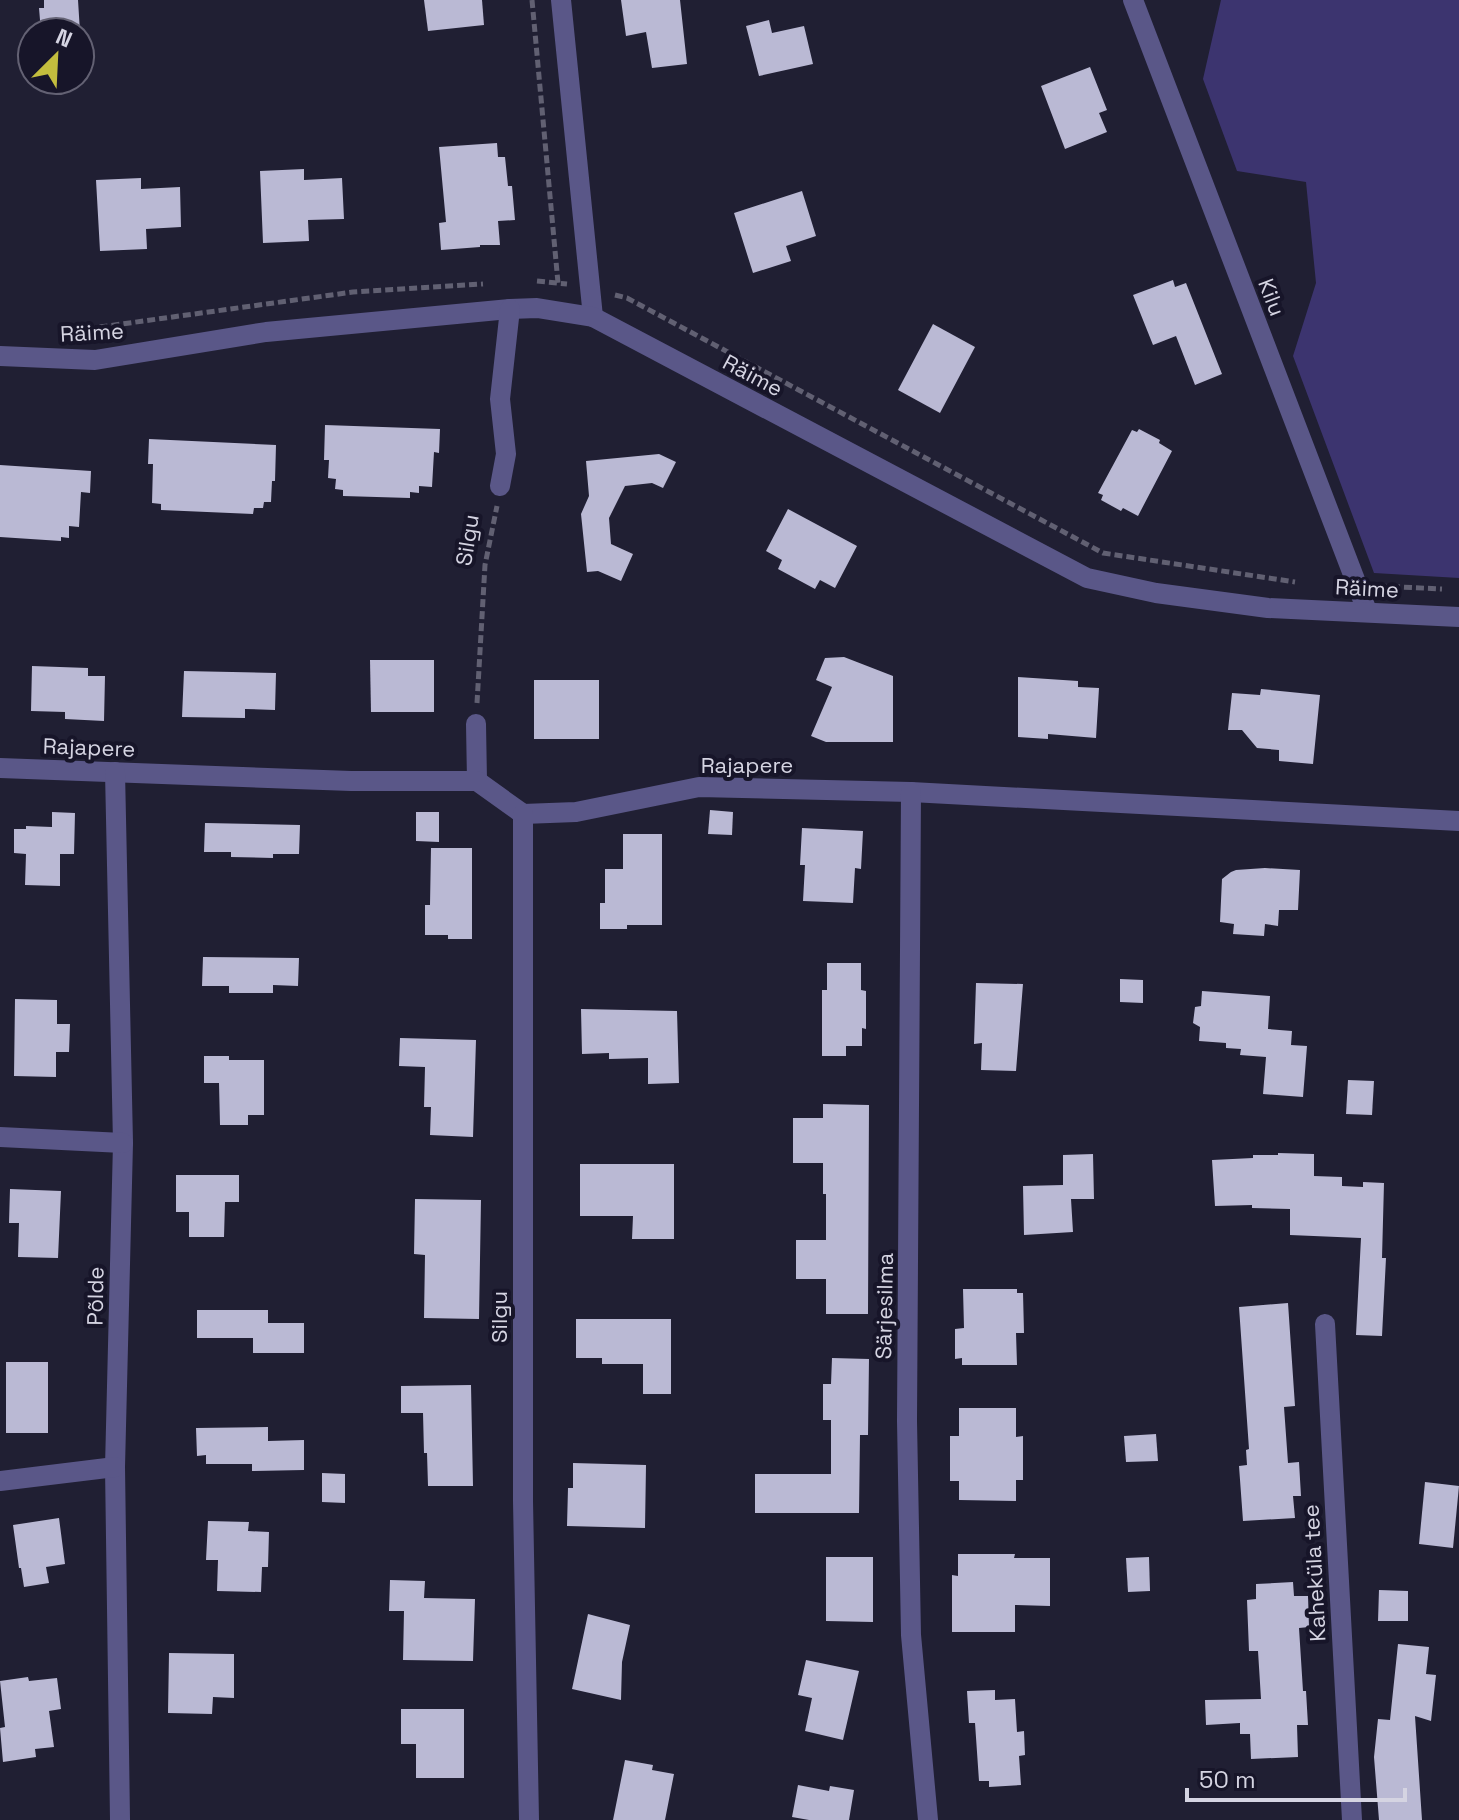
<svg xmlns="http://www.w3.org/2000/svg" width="1459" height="1820" viewBox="0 0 1459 1820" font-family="'Space Grotesk',sans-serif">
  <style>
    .green { fill: #3c346f }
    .building { fill: #bab9d4 }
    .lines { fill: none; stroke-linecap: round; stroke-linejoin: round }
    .path { stroke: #616072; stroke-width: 5; stroke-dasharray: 8 4; stroke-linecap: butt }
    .street { stroke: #5a5788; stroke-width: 20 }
    .labels { text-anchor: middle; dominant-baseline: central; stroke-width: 8; stroke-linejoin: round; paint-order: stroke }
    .street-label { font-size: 22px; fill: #d5d4e2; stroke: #171529 }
  </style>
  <rect width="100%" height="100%" fill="#201f33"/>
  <path class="green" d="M1221 0H1459V578L1374 573 1293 356 1316 283 1306 182 1237 171 1203 79Z"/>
  <g class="building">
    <path d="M44 0H78L80 32H41L39 8H44Z"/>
    <path d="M424 0H482L484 25 428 31Z"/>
    <path d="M621 0H680L687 64 652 68 646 32 626 36Z"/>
    <path d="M769 20 772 33 804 26 813 64 759 76 746 26Z"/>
    <path d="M1090 67 1107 110 1099 113 1107 132 1065 149 1041 86Z"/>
    <path d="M497 143 498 157H505L508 186H512L515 220 498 221 500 245H480V247L441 250 439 223 446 222 439 147Z"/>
    <path d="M304 169V180L342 178 344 219 308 220 309 241 263 243 260 171Z"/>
    <path d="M141 178V189L180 187 181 227 146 229 147 249 100 251 96 180Z"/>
    <path d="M802 191 816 236 786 246 791 261 753 273 734 213Z"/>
    <path d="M1173 280 1175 287 1186 283 1222 374 1195 385 1176 336 1153 345 1133 295Z"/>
    <path d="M933 324 975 347 940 413 898 390Z"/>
    <path d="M325 425 440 429 439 453 434 452 432 487 419 486V493L410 492V498L343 496V490L335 489 336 479 328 478 329 460H324Z"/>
    <path d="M1139 429 1160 440 1159 443 1172 451 1138 516 1123 508 1121 511 1101 500 1103 495 1098 493 1132 430 1137 432Z"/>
    <path d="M149 439 276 445 275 481H272L271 502H264L263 508H254L253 514 161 510V504L152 503 153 464H148Z"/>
    <path d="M659 454 676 462 663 488 652 483 625 486 609 518 611 544 633 554 621 581 598 571 587 572 581 514 589 496 586 461Z"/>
    <path d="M0 465 91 471 90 493 81 492 79 527 69 526V538L61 537V541L0 537Z"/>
    <path d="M788 509 857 546 835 588 820 580 815 589 778 569 782 560 766 551Z"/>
    <path d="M844 657 893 676V742H826L811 736 832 687 816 680 825 658Z"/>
    <path d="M370 660H434V712H371Z"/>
    <path d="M32 666 88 668V676H105L104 721 65 719V712L31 711Z"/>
    <path d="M184 671 276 673 275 710 245 709V718L182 717Z"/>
    <path d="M1018 677 1078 681V687L1099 688 1096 738 1048 734V739L1018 737Z"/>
    <rect x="534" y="680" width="65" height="59"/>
    <path d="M1261 689 1320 695 1313 764 1279 761V750L1257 748 1242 730H1228L1232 693 1260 695Z"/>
    <path d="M710 810 733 812 732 835 708 834Z"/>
    <path d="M52 812 75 813 74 854H60V886L25 885 26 854 14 853V829H26V826L52 827Z"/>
    <path d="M416 812H439V842L416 841Z"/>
    <path d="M205 823 300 825 299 854H273V858L231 857V852H204Z"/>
    <path d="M802 828 863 831 861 869 855 868 853 903 803 901 805 865H800Z"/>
    <path d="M623 834H662V925H627V929H600V903H605V869H623Z"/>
    <path d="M431 848H472V939H448V935H425V905H430Z"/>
    <path d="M1265 868 1300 870 1298 910H1279L1278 926 1265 924 1264 936 1233 934 1234 924 1220 922 1222 879 1231 872 1236 870Z"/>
    <path d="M203 957 299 958 298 986 273 985V993H229V986H202Z"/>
    <path d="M827 963H861V990L866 991V1029L862 1028V1046H846V1056H822V990H827Z"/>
    <path d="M1120 979 1143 980V1003L1120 1002Z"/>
    <path d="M976 983 1023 984 1016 1071 981 1070 982 1043 974 1044Z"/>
    <path d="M1202 991 1270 996 1268 1029 1292 1031 1291 1045 1307 1046 1303 1097 1263 1094 1266 1057 1240 1055 1241 1049 1226 1048V1043L1199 1041 1200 1027 1193 1023 1195 1007 1201 1006Z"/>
    <path d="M15 999 57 1000V1024H70L69 1052H56V1077L14 1076Z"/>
    <path d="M581 1009 677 1011 679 1083 648 1084V1058L609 1059V1053L582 1054Z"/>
    <path d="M400 1038 476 1040 473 1137 430 1135 431 1107H424L425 1067 399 1066Z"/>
    <path d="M204 1056H229V1060H264V1115H248V1125H220L219 1083H204Z"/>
    <path d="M1348 1080 1374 1081 1372 1115 1346 1114Z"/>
    <path d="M823 1104 869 1105 868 1314H826V1279H796V1240H826V1194H823V1163H793V1118H823Z"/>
    <path d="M1278 1153 1314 1154V1176L1342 1177V1186L1363 1187V1182L1384 1183 1382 1258H1386L1382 1336 1356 1335 1361 1238 1290 1235V1209L1252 1208V1205L1215 1206 1212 1160 1253 1158V1155H1278Z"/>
    <path d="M1093 1154 1094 1199H1071L1073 1232 1024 1235 1023 1186 1063 1185V1155Z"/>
    <path d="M580 1164H674V1239H632L633 1216H580Z"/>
    <path d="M176 1175H239V1202H225L224 1237H189V1212H176Z"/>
    <path d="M10 1189 61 1191 58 1258 18 1257 19 1223H9Z"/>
    <path d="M415 1199 481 1200 479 1319 424 1318 425 1255 414 1254Z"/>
    <path d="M963 1289H1017V1293H1023L1024 1333H1016L1017 1365H962V1358L955 1359V1329L964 1328Z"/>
    <path d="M1288 1303 1295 1406 1284 1407 1288 1463 1299 1462 1301 1496H1293L1295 1518 1243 1521 1239 1466 1247 1465 1246 1450 1249 1449 1239 1307Z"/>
    <path d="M197 1310H268V1323H304V1353H253V1338H197Z"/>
    <path d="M576 1319H671V1394H643V1364H602V1358H576Z"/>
    <path d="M832 1358 869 1359 868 1435H860L859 1513H755V1474H831V1420H823V1384H831Z"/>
    <rect x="6" y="1362" width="42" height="71"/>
    <path d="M471 1385 473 1486H428L427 1453H424L423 1413H401V1386Z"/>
    <path d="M959 1408H1016V1437L1023 1436V1480H1016V1501L959 1500V1481H950V1436H959Z"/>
    <path d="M268 1427V1441L304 1440V1470L252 1471V1464H206V1455L197 1456 196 1428Z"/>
    <path d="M1156 1434 1158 1461 1126 1462 1124 1436Z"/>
    <path d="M573 1463 646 1465 645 1528 567 1526 568 1488H573Z"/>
    <path d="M322 1473 345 1474V1503L322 1502Z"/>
    <path d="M1425 1482 1459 1486 1453 1548 1419 1544Z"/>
    <path d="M59 1518 65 1564 46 1567 49 1583 24 1587 21 1568H19L13 1525Z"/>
    <path d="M208 1521 249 1522 248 1531 269 1532 268 1567H262L261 1592 217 1591 218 1560H206Z"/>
    <path d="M958 1554H1015L1014 1558H1050V1606L1015 1605V1632H952V1575L958 1576Z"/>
    <path d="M826 1557H873V1622L826 1621Z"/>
    <path d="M1149 1557 1150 1591 1128 1592 1126 1558Z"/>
    <path d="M390 1580 425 1581 424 1598 475 1599 473 1661 403 1660 404 1611H389Z"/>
    <path d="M1293 1582 1294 1596H1308L1309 1627 1299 1628 1303 1691H1306L1308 1725H1297L1298 1757 1251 1759 1250 1734H1240V1723L1206 1725 1205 1700 1261 1699 1258 1651H1249L1247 1600 1256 1599V1584Z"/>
    <path d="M1379 1590 1408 1591V1621H1378Z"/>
    <path d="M588 1614 630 1625 622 1662 621 1700 572 1689Z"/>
    <path d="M1398 1644 1429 1647 1426 1674 1436 1675 1431 1721 1415 1716 1422 1820H1379L1374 1757 1378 1719 1390 1720Z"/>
    <path d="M169 1653 234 1654V1698L213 1697 212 1714 168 1713Z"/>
    <path d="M806 1660 859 1671 843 1740 805 1731 812 1698 798 1695Z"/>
    <path d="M28 1677 29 1681 57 1678 61 1709 49 1711 54 1747 35 1749 36 1757 3 1762 0 1728 5 1727 0 1681Z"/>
    <path d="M995 1690V1700L1015 1699 1017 1732 1024 1731 1025 1755 1019 1756 1021 1785 989 1787V1781H979L975 1723H969L967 1691Z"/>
    <path d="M401 1709H464V1778H416V1744H401Z"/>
    <path d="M625 1760 653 1765 652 1770 674 1774 665 1820H613Z"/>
    <path d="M798 1785 829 1791 830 1786 854 1790 849 1820H809L792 1817Z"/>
  </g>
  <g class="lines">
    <g class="path">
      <path d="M532 0 558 283"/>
      <path d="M537 281 567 284"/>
      <path d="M615 295 627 298 1103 553 1295 582"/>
      <path d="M64 332 353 292 483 284"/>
      <path d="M1380 586 1442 589"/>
      <path d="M477 703 485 565 497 506"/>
    </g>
    <g class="street">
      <path d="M561 0 593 317"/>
      <path d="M1133 0 1367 611"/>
      <path d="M0 356 95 360 266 332 510 309 537 308 593 317 1087 578 1156 593 1268 608 1459 617"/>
      <path d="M500 486 506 454 500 399 510 309"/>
      <path d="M476 724 477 781"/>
      <path d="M0 768 351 781H477L523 814 576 812 699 787 911 792 1459 821"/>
      <path d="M115 772 123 1143 115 1467 120 1820"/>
      <path d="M911 792 907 1421 911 1635 928 1820"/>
      <path d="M523 814V1501L529 1820"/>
      <path d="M0 1137 123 1143"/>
      <path d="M1325 1324 1352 1820"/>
      <path d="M0 1481 115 1467"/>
    </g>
  </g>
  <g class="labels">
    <g class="street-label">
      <text transform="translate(1272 297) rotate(69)">Kilu</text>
      <text transform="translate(92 332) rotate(-3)">Räime</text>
      <text transform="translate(753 375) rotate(28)">Räime</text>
      <text transform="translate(467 540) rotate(-81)">Silgu</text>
      <text transform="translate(1367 588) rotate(3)">Räime</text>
      <text transform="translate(89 747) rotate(2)">Rajapere</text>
      <text x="747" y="765">Rajapere</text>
      <text transform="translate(95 1296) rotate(-89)">Põlde</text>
      <text transform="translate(884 1306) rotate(-89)">Särjesilma</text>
      <text transform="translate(499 1317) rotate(-90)">Silgu</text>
      <text transform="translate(1314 1573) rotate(-93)">Kaheküla tee</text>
    </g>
  </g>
  <g transform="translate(56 56) rotate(24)"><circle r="38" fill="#171529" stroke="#636173" stroke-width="2"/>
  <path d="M0-6L14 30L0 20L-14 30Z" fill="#c3bd3e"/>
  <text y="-12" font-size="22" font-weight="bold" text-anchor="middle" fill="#d5d4e2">N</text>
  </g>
  <path d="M1187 1788v12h218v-12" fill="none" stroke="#d5d4e2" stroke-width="4"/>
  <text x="1199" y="1788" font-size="24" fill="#d5d4e2" stroke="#171529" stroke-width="6" paint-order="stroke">50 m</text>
</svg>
